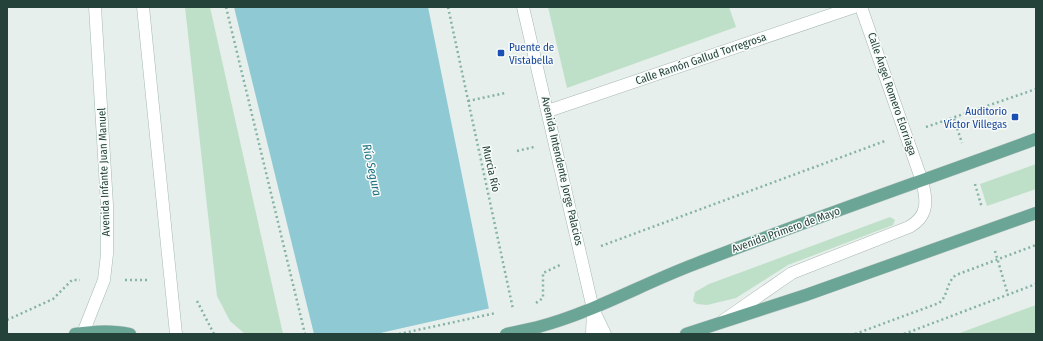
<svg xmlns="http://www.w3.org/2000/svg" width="1043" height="341" font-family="'Fira Sans Condensed',sans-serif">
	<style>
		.green { fill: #bfe0c8 }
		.water { fill: #8ec9d4 }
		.pier { fill: #e6efeb }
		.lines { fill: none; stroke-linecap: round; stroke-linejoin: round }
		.minor-casing { stroke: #a8b8b2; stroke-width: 13 }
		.secondary-casing { stroke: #a4bbb3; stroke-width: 13 }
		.primary-casing { stroke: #c2cac8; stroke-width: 13 }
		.path { stroke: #86b3a5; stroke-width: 2.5; stroke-dasharray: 2 3; stroke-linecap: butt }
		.minor { stroke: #fff; stroke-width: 12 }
		.secondary { stroke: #fff; stroke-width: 12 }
		.primary { stroke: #6aa596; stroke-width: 12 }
		.primary-bridge-casing { stroke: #c2cac8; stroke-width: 13; stroke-linecap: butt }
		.path-bridge { stroke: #86b3a5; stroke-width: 2.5; stroke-dasharray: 2 3; stroke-linecap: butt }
		.primary-bridge { stroke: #6aa596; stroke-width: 12 }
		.transit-dot { fill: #1a4fb4; stroke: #f7fbf9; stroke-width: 1.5 }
		.labels { text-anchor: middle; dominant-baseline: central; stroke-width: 3; stroke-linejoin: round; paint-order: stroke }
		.transit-label { font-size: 11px; fill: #164399; stroke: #f7fbf9; text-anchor: start }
		.street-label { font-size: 11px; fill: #24423a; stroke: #f7fbf9 }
		.water-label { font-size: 12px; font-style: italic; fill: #1c6f80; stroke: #f7fbf9 }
	</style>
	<rect width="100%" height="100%" fill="#e6efeb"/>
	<g class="green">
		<path d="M185 7H210L283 334H245L230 321 217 296Z"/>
		<path d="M548 7H729L736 27 567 88Z"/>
		<path d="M1036 164V189L987 206 980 184Z"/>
		<path d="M890 217 895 220 893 225 788 265 736 298 707 305 697 304 693 301 695 292 709 284Z"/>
		<path d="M1036 305V334H957Z"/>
	</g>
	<path class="water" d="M234 7H428L494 334H314Z"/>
	<path class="pier" d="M491 308 496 334H376Z"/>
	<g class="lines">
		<defs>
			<g id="minor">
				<path d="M548 111 854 7"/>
				<path d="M724 320 792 273 909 227C929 216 927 200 922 181L861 7"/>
				<path d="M592 334 593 309"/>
			</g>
			<g id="secondary">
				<path d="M143 7 176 334"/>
				<path d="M523 7 593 309 605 334"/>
				<path d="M83 333 104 280 107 254V205L95 7"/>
			</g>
			<g id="primary">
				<path d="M538 327C594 312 642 284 695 264 808 220 922 181 1036 139"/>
				<path d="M75 334C94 331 112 330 130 334"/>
				<path d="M686 334 806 295 1036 213"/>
			</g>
		</defs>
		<use href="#minor" class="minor-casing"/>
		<use href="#secondary" class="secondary-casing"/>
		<use href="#primary" class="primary-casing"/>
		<g class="path">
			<path d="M226 7 305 334"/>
			<path d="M448 7 513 309"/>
			<path d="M468 101 505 93"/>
			<path d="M954 119 962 143"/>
			<path d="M926 127 1036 89"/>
			<path d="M517 151 534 147"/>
			<path d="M975 184 982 208"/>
			<path d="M601 246 885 141"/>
			<path d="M995 251 1008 295"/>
			<path d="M125 280H148"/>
			<path d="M197 301 214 334"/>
			<path d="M536 303 543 298V273L560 265"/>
			<path d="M7 320 53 299 72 280H80"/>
			<path d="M855 334 939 303C948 297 946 282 956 275L1036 245"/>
			<path d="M904 334 1036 284"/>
		</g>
		<use href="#minor" class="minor"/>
		<use href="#secondary" class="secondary"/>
		<use href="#primary" class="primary"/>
		<defs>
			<path id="primary-bridge" d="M506 334 538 327"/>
		</defs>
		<use href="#primary-bridge" class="primary-bridge-casing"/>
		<path class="path-bridge" d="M399 334 496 313"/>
		<use href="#primary-bridge" class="primary-bridge"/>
	</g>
	<g class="transit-dot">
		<rect x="497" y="49" width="8" height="8" rx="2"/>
		<rect x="1011" y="113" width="8" height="8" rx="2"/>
	</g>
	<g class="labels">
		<g class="transit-label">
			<text x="509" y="47">Puente de<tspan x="509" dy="13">Vistabella</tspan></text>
			<text x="1007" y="111" text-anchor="end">Auditorio<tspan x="1007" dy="13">Víctor Villegas</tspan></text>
		</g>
		<g class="street-label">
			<text transform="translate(701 59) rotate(-19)">Calle Ramón Gallud Torregrosa</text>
			<text transform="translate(892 94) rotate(71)">Calle Ángel Romero Elorriaga</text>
			<text transform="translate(491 169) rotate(77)">Murcia Río</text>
			<text transform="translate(562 171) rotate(77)">Avenida Intendente Jorge Palacios</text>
			<text transform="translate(104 172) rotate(-92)">Avenida Infante Juan Manuel</text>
			<text transform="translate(786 230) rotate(-20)">Avenida Primero de Mayo</text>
		</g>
		<g class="water-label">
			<text transform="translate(372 170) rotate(78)">Río Segura</text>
		</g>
	</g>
	<rect width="1043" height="341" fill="none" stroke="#24423a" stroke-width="16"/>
</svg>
